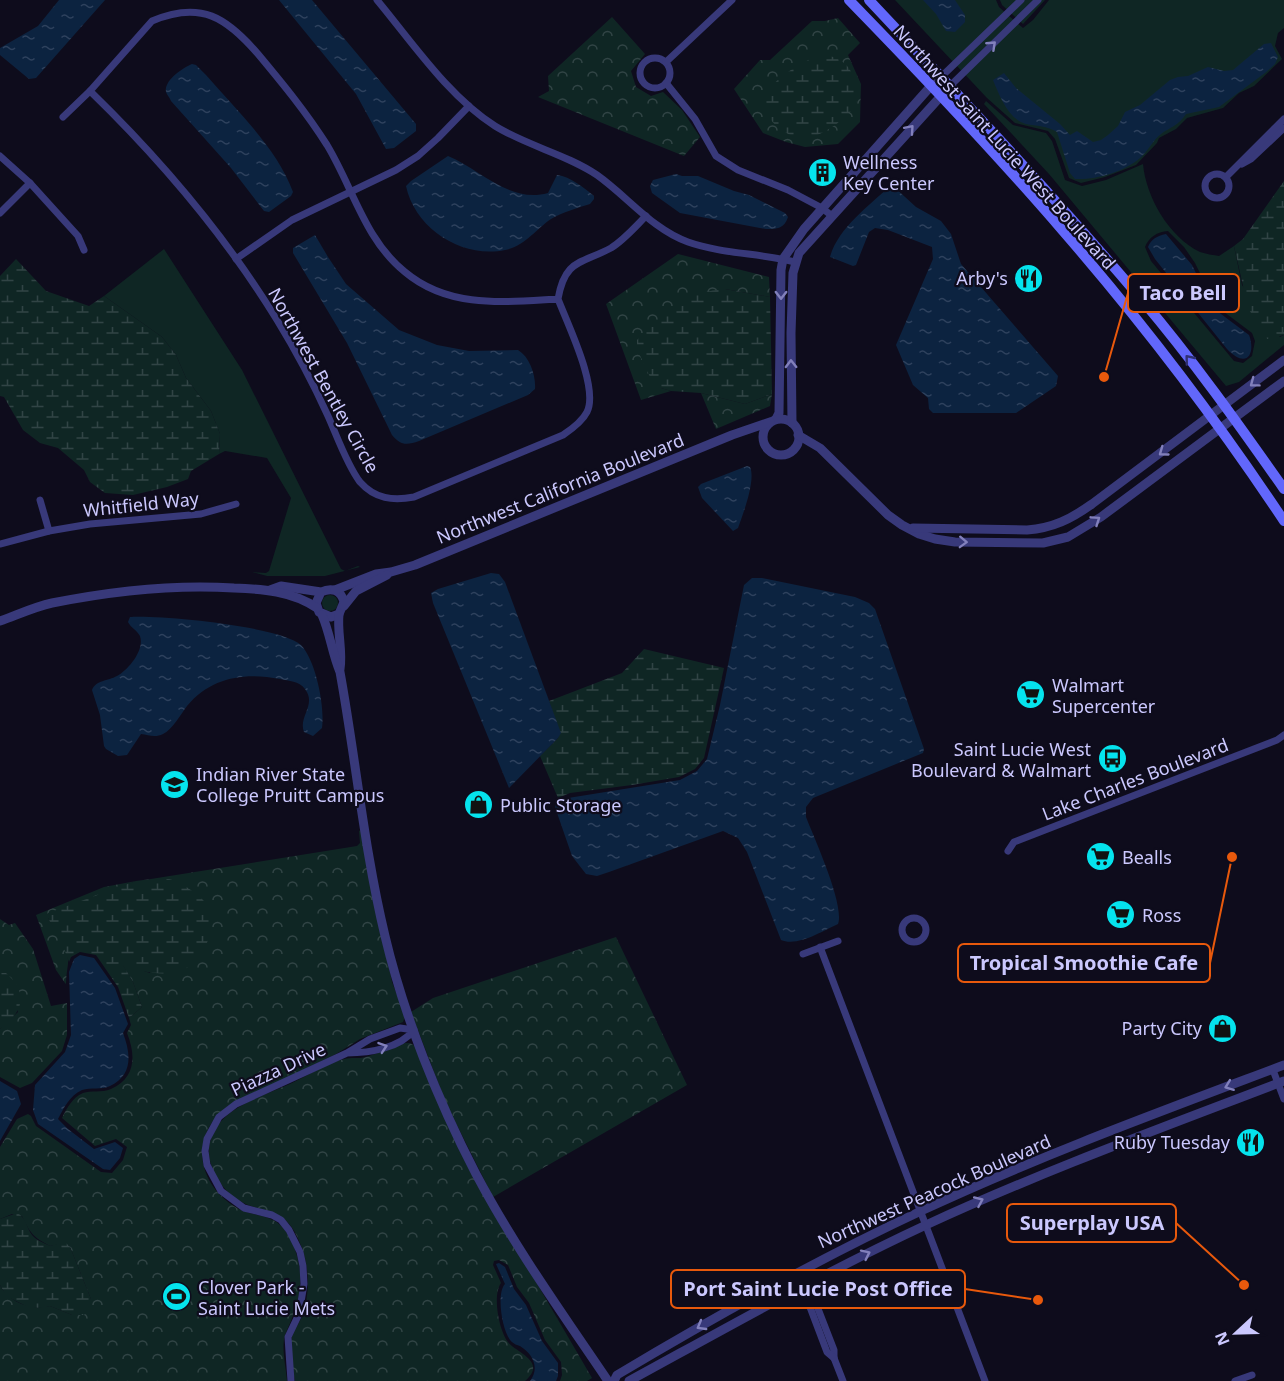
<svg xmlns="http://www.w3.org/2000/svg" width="1284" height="1381" font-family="'Noto Sans',sans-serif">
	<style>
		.green { fill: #0f2624; fill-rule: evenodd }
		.forest { fill: url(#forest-crowns) }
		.wetland { fill: url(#wetland-marsh) }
		.water { fill: url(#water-ripples) }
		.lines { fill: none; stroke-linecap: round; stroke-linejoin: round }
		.minor { stroke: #38397a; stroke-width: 7 }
		.tertiary { stroke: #38397a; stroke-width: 9 }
		.secondary { stroke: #6267fb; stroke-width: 10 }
		.oneway { stroke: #8280bc }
		.oneway2 { stroke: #303075 }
		.labels { text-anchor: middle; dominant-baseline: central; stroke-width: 4.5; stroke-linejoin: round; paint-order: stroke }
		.street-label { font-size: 18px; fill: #cbc8fe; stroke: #0e0c1c }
		.poi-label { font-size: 18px; fill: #cbc8fe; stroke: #0e0c1c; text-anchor: start }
		.leader { fill: none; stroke: #e8590c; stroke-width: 2 }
		.callout-dot { fill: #e8590c; stroke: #0e0c1c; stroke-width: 2 }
		.callout { fill: #0e0c1c; stroke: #e8590c; stroke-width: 2 }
		.callout-label { font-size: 20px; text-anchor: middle; font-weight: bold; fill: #cbc8fe }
	</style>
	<defs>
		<pattern id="forest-crowns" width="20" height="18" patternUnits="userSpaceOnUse" patternTransform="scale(1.5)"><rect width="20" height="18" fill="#0f2624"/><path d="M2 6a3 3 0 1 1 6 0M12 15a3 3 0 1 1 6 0" fill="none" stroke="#314445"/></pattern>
		<pattern id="wetland-marsh" width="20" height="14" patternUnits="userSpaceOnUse" patternTransform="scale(1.5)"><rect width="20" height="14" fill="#0f2624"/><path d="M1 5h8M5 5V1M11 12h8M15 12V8" fill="none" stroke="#314445"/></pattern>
		<pattern id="water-ripples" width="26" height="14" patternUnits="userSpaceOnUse" patternTransform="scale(1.5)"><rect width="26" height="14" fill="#0c2340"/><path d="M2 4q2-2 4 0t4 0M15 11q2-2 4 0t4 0" fill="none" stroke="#2e415d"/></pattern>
	</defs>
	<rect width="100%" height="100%" fill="#0e0c1c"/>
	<g class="green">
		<path d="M895 0H996L999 7 1023 28 1033 20 1049 0H1284V28L1278 33 1275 46 1282 59 1254 86 1239 93 1223 108 1187 118 1176 129 1159 138 1157 143 1136 165 1105 177 1081 183 1069 178 1055 139 1048 131 1015 123 987 98Z"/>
		<path d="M1000 0H1045L1023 24 1002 5Z"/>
		<path d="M986 101 1013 125 1046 133 1052 141 1065 180 1082 186 1106 180 1143 164C1146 197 1169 237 1200 252 1206 254 1213 255 1219 256L1234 246 1242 285 1280 337 1284 335V345L1239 382 1226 386 1049 174 984 104ZM1168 231 1184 247 1195 263 1216 306 1252 333 1255 341 1252 356 1243 363 1234 361 1151 261 1145 247C1149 237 1157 232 1168 231Z"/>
		<path d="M164 249 242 370 341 569 345 571 358 566 360 567 325 576H267L252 572 266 573 269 571 291 498 267 458 225 451 219 454 220 434 211 411 186 378 176 355 162 337 104 296Z"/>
		<circle cx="330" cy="603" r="8"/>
	</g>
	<g class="forest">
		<path d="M612 17 645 54 631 71 636 87 651 96 663 92 682 110 700 137 684 156 538 97 549 91 548 76Z"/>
		<path d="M838 18 860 43 848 55 861 84 860 122 838 144 805 147 786 142 763 133 734 89 760 60H770L812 21H825Z"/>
		<path d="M678 254 769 277 770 297 725 289 661 388 671 391 641 400 606 304Z"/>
		<path d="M701 393 745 404 772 394 770 406 716 429Z"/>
		<path d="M361 830 392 982 405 1016 403 1022 360 1039 336 1054 228 1106C189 1135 196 1184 237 1208 250 1216 268 1214 279 1224 289 1232 295 1247 298 1260 303 1280 299 1300 292 1318 290 1324 287 1329 285 1335 281 1348 286 1367 287 1381H0V1285C8 1302 32 1311 50 1306L72 1315 91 1299 70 1247 65 1243 50 1246C33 1237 30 1233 22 1216L12 1214 0 1219V1147L17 1119 28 1114 31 1116 36 1126 101 1172 112 1173 123 1160 127 1147 116 1139 95 1146 62 1118C67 1108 72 1098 83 1093 91 1090 102 1093 111 1089 136 1078 136 1055 127 1033L131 1025 129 1018 142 1007 133 982 122 964 150 973 172 880 151 879 357 846 360 843 359 831Z"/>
		<path d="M136 881 48 918C55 930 70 950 68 964 67 971 66 977 66 984L65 983 56 970 36 915 104 887Z"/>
		<path d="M0 919 9 925 15 923 33 949 51 1006 67 1003V1035L62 1051 32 1083 20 1088 0 1077V1029L18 1012 6 973H0Z"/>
		<path d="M616 937 687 1085 493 1197 446 1103 411 1012 433 998Z"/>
		<path d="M405 1043H410L415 1046 522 1258 592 1378 587 1381H560L562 1375 561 1362 545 1340 529 1303 517 1287 508 1265 499 1260 494 1261 493 1265 501 1283C492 1295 499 1331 508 1342 516 1353 548 1361 525 1381H295C293 1368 288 1349 292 1336 294 1330 298 1325 301 1319 310 1297 310 1270 302 1248 284 1197 259 1220 229 1193 219 1184 210 1168 209 1154 208 1111 259 1098 290 1084 307 1076 325 1064 344 1059 351 1057 359 1059 366 1057 379 1053 392 1048 405 1043Z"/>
	</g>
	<g class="wetland">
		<path d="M818 55C850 55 858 77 856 105 847 118 823 136 807 138 787 140 756 116 767 94 777 75 799 65 818 55Z"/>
		<path d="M1284 181V335L1267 339 1248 308 1234 246 1243 239Z"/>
		<path d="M16 259 46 291 89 306 104 296 162 337 176 355 186 378 211 411 220 434 219 454 191 471 188 479 167 487 133 495 105 493 90 482 84 470 58 448 40 443 23 430 4 397 0 396V276Z"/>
		<path d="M725 289 770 297 772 394 745 404 701 393 671 391 661 388 651 379 637 349V340C666 313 683 292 725 289Z"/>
		<path d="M644 649 724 668 704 758 695 769 679 777 632 785 570 793 558 798 540 756 558 738 560 733 549 701 622 673Z"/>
		<path d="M151 879C157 879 163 879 169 879 179 881 197 893 204 901 222 924 203 966 177 972 159 976 139 971 123 965L133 982 142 1007 129 1018 118 987 96 955 80 952 71 957 69 962 63 946 48 918V913L136 881Z"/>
		<path d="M0 973H6C29 993 23 1013 0 1029Z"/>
		<path d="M17 1213C26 1217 26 1227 32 1235 36 1240 44 1243 50 1246L65 1242 70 1247 91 1299 90 1308 84 1315H72L50 1306 43 1308 28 1307 6 1296 3 1290 0 1285V1219Z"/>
	</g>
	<g class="water">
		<path d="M59 0H105L36 78 29 79 0 55V48L38 26Z"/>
		<path d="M279 0H312L416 124V131L394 148 386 149 356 94Z"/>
		<path d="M923 0H955L965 15V22L955 32 946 31 936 14Z"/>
		<path d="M1271 43 1278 57 1275 64 1265 73 1219 107 1186 114C1178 126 1172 126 1161 134 1153 140 1148 151 1140 158 1124 172 1096 180 1075 179L1070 173 1057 132C1047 126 1037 126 1026 124 1009 120 999 95 993 80L1004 73 1016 88 1060 124 1070 135 1077 131 1093 142 1101 140 1108 135 1118 126 1125 112 1140 105 1170 80 1178 77 1188 76 1208 67 1224 71 1233 70 1264 44Z"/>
		<path d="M192 64 196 65 206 75C237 111 277 148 293 192L291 196 269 212 264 211 231 168 171 101C170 98 167 95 166 92 164 80 183 68 192 64Z"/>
		<path d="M448 156C480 169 510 204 548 193L557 175C571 177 583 187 594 196V199L590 204C577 208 563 212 551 219 536 229 525 246 505 250 463 259 415 229 406 186L411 181Z"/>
		<path d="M676 174 682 176H698L734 191 749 195 785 213 788 217C784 229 777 229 766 229L680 213 652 193 650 186 653 180Z"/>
		<path d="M890 186H893L916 207 941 221 951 234 961 264 1058 376 1056 386 1016 413H933L929 409 928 398 913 385 896 345 933 259 932 247 888 230 875 228 869 232 856 265 853 266 830 257C838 228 869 206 890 186Z"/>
		<path d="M1166 234 1192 265 1213 308 1249 335C1256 353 1247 370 1227 349L1155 259 1148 247C1151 239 1157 236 1166 234Z"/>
		<path d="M315 235 328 257 346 284 399 330 437 345 469 351 518 350C530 357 536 376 535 389L528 395 419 441C407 445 401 446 392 435L347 343 293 253V248Z"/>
		<path d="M747 466 750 467C756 480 743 514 738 528L733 531 702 498 698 487 701 484Z"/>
		<path d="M491 573 499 574 505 582 561 733 558 738 509 788 433 603 431 593 438 589Z"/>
		<path d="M752 578H762L855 597 869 603 875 609 924 749 923 753 813 798 806 807V817C814 838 845 905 838 924 822 931 798 947 781 940L747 852 738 838 723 831 609 872 597 876 586 874 572 856 555 807 557 802 562 799 680 780 697 771 707 759 720 705 744 585Z"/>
		<path d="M130 617C159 615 280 626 301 645 316 661 325 707 322 728L313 736 304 732C298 717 317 705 305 689 299 681 289 681 280 679 245 672 211 677 187 706 181 714 172 730 163 734 155 738 149 735 141 734L127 755 118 756 106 749 104 746 100 715 92 690C96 680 108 681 117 676 128 670 145 650 140 636 137 630 131 628 128 622Z"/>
		<path d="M80 955 94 958 115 988 128 1024 123 1033C131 1054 133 1075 110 1086 102 1090 90 1087 82 1090 69 1096 64 1108 58 1119L68 1129 94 1149 115 1142 123 1148 120 1158 110 1170 103 1169 38 1124 33 1110 35 1085 65 1052 71 1035 69 972 74 959Z"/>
		<path d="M0 1081 17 1091 21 1104 0 1141Z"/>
		<path d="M499 1263 505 1267 514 1289 526 1305 542 1341 558 1363V1376L556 1381H530C540 1368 533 1354 520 1346 517 1345 514 1344 512 1342 502 1333 496 1293 505 1284L496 1264Z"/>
	</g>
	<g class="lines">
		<g class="minor">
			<path d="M377 0C412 42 448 96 495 126 527 146 566 154 597 175 628 197 652 229 688 242 722 254 760 253 795 262"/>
			<circle cx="655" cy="73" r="15"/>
			<path d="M666 62 732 0"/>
			<path d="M941 77 1021 0"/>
			<path d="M666 83 695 119 716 156 738 170 788 190 822 208 832 216"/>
			<path d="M950 86 1038 0"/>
			<path d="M63 117 90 91"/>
			<path d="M0 156 30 183 78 236 84 250"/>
			<path d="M1242 164 1251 159 1284 128"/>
			<circle cx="1217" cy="186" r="12"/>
			<path d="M1226 177 1284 119"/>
			<path d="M0 213 30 183"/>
			<path d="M236 259 292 220 396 170 418 156 438 138 469 106"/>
			<path d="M558 299C505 302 449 309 405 272 365 240 353 188 327 145 306 112 283 84 258 54 227 18 201 0 152 21L90 91C161 160 225 235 277 320 296 351 313 383 328 416 337 436 347 465 360 482 375 499 393 501 414 497L563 435C572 429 582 422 587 412 599 388 568 325 558 299 565 259 581 264 611 248 624 240 635 227 646 216"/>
			<path d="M40 500 49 531"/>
			<path d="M0 544 49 531 90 524 201 514 236 504"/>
			<path d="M1008 851 1014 842 1277 740 1284 735"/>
			<circle cx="914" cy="930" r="12"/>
			<path d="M820 947 985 1381"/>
			<path d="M803 954 838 941"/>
			<path d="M1273 1070 1284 1099"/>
			<path d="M808 1283 834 1350V1358L843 1381"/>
			<path d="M802 1286 827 1352 834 1358"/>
			<path d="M291 1381 288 1337 299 1314 304 1284 303 1266 300 1252 289 1230 281 1220 272 1215 244 1208 221 1191 207 1165 205 1151 207 1139 219 1117 236 1104 347 1053 370 1039 400 1028 414 1030C400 1048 370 1053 347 1053"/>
			<path d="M1235 1381 1252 1375"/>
		</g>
		<g class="tertiary">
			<path d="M776 419 779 413 781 270 783 259 804 229 930 87 941 77"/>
			<circle cx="781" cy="437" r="18"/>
			<path d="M792 423 791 333 793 273 799 253 950 86"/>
			<path d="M798 435 820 448 888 515 902 525 919 534 935 539 955 542 1043 543 1068 537 1101 517 1284 381"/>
			<path d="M913 528 1027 530C1053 528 1071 519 1092 504L1284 360"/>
			<path d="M270 590 281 586 321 592C332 587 341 590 344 602L339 614 331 617 319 612 316 603 321 592"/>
			<path d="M335 590 376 574 391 572 415 565 732 435 770 422"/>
			<path d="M344 606 356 591 387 575"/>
			<path d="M339 614C337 633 343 651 340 669"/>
			<path d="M322 615C330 633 332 653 340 672 356 760 364 849 385 936 404 1016 438 1101 476 1174 514 1246 562 1313 608 1381"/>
			<path d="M0 621C17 615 34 607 52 603 112 591 172 584 234 588 262 589 292 591 317 608"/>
			<path d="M614 1381 617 1375C716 1316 816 1260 921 1211 1039 1156 1162 1111 1284 1065"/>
			<path d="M629 1381C728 1327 825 1272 926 1225 1043 1171 1164 1127 1284 1081"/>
		</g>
		<g class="secondary">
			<path d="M849 0C922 75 995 152 1063 231 1142 322 1217 420 1284 521"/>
			<path d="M869 0C962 99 1055 197 1142 300 1193 360 1239 425 1284 489"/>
		</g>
	</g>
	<defs><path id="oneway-chevron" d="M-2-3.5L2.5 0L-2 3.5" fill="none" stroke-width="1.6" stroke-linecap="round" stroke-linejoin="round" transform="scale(1.5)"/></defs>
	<g class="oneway">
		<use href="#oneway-chevron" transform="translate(992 45) rotate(-43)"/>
		<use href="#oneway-chevron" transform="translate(910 129) rotate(-49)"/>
		<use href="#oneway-chevron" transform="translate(781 295) rotate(90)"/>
		<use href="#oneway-chevron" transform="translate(791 364) rotate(-91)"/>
		<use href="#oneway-chevron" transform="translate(1254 383) rotate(143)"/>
		<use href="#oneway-chevron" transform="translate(1163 452) rotate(144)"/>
		<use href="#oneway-chevron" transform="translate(1096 520) rotate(-34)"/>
		<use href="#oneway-chevron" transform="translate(963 542) rotate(2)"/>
		<use href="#oneway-chevron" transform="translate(383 1047) rotate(-19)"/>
		<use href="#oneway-chevron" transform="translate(1229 1086) rotate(159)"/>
		<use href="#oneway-chevron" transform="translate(979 1201) rotate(-24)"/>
		<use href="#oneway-chevron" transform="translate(866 1254) rotate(-26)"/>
		<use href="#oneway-chevron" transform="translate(701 1326) rotate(150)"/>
	</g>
	<use class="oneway2" href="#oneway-chevron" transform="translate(1189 359) rotate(-129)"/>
	<defs>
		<symbol id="building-disc" viewBox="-11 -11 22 22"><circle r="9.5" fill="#05e3ed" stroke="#0e0c1c"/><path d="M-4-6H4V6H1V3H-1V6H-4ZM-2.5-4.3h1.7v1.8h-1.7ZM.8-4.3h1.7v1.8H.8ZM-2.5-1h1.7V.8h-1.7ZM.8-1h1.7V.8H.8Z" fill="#111"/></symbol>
		<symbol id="restaurant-disc" viewBox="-11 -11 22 22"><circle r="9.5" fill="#05e3ed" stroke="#0e0c1c"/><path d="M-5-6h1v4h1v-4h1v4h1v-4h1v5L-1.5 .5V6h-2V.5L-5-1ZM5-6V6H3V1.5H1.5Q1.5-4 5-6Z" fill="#111"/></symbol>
		<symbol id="supermarket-disc" viewBox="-11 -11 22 22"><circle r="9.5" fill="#05e3ed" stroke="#0e0c1c"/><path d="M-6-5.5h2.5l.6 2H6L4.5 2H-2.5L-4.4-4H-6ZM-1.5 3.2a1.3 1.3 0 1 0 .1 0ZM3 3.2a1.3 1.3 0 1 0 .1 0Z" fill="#111"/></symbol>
		<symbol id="bus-disc" viewBox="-11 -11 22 22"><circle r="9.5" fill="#05e3ed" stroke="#0e0c1c"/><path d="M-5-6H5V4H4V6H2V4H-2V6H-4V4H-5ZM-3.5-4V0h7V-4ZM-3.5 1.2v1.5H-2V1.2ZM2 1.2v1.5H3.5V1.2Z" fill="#111"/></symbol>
		<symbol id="university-disc" viewBox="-11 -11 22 22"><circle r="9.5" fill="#05e3ed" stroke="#0e0c1c"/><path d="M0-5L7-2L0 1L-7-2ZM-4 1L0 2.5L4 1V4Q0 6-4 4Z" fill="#111"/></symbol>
		<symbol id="shop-disc" viewBox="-11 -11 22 22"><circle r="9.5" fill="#05e3ed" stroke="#0e0c1c"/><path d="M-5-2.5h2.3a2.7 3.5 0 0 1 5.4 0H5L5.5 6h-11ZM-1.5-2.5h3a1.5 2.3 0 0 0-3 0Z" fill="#111"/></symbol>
		<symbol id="stadium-disc" viewBox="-11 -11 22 22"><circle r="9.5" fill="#05e3ed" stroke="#0e0c1c"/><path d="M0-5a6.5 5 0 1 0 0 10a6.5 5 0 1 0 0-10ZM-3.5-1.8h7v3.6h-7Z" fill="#111"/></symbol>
	</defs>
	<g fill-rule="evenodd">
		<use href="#building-disc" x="806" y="156" width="33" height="33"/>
		<use href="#restaurant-disc" x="1012" y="262" width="33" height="33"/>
		<use href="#supermarket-disc" x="1014" y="678" width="33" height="33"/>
		<use href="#bus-disc" x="1096" y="742" width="33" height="33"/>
		<use href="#university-disc" x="158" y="768" width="33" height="33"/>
		<use href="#shop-disc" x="462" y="788" width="33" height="33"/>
		<use href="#supermarket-disc" x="1084" y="840" width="33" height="33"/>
		<use href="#supermarket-disc" x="1104" y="898" width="33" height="33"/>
		<use href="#shop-disc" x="1206" y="1012" width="33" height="33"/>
		<use href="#restaurant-disc" x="1234" y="1126" width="33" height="33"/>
		<use href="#stadium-disc" x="160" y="1280" width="33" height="33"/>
	</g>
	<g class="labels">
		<g class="street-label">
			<text transform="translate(1005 147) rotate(48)">Northwest Saint Lucie West Boulevard</text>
			<text transform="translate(324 380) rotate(61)">Northwest Bentley Circle</text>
			<text transform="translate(560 488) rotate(-22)">Northwest California Boulevard</text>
			<text transform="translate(141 504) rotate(-6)">Whitfield Way</text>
			<text transform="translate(1135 779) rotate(-21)">Lake Charles Boulevard</text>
			<text transform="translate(278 1069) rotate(-25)">Piazza Drive</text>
			<text transform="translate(934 1191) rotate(-24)">Northwest Peacock Boulevard</text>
		</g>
		<g class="poi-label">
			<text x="843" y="162">Wellness<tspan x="843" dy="21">Key Center</tspan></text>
			<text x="1008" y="278" text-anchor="end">Arby's</text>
			<text x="1052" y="685">Walmart<tspan x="1052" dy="21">Supercenter</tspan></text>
			<text x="1091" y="749" text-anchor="end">Saint Lucie West<tspan x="1091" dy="21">Boulevard &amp; Walmart</tspan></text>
			<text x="196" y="774">Indian River State<tspan x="196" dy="21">College Pruitt Campus</tspan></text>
			<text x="500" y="805">Public Storage</text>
			<text x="1122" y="857">Bealls</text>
			<text x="1142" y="915">Ross</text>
			<text x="1202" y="1028" text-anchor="end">Party City</text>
			<text x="1230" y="1142" text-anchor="end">Ruby Tuesday</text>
			<text x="198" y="1287">Clover Park -<tspan x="198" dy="21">Saint Lucie Mets</tspan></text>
		</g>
	</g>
	<path class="leader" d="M1104 377L1128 293M1232 857L1210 963M1244 1285L1176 1223M1038 1300L965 1289"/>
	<g class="callout-dot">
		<circle cx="1104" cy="377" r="6"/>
		<circle cx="1232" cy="857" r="6"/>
		<circle cx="1244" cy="1285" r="6"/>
		<circle cx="1038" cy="1300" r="6"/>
	</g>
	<g class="callout">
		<rect x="1128" y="274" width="111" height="38" rx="6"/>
		<rect x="958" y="944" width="252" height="38" rx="6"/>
		<rect x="1007" y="1204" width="169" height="38" rx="6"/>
		<rect x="671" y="1270" width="294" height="38" rx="6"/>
	</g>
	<g class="callout-label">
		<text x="1183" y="300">Taco Bell</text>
		<text x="1084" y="970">Tropical Smoothie Cafe</text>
		<text x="1092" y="1230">Superplay USA</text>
		<text x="818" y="1296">Port Saint Lucie Post Office</text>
	</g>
	<g transform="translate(1236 1333) rotate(248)" stroke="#0e0c1c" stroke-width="4.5" paint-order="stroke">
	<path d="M0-4.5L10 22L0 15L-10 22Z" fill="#cbc8fe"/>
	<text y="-9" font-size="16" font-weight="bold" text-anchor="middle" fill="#cbc8fe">N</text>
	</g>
</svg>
